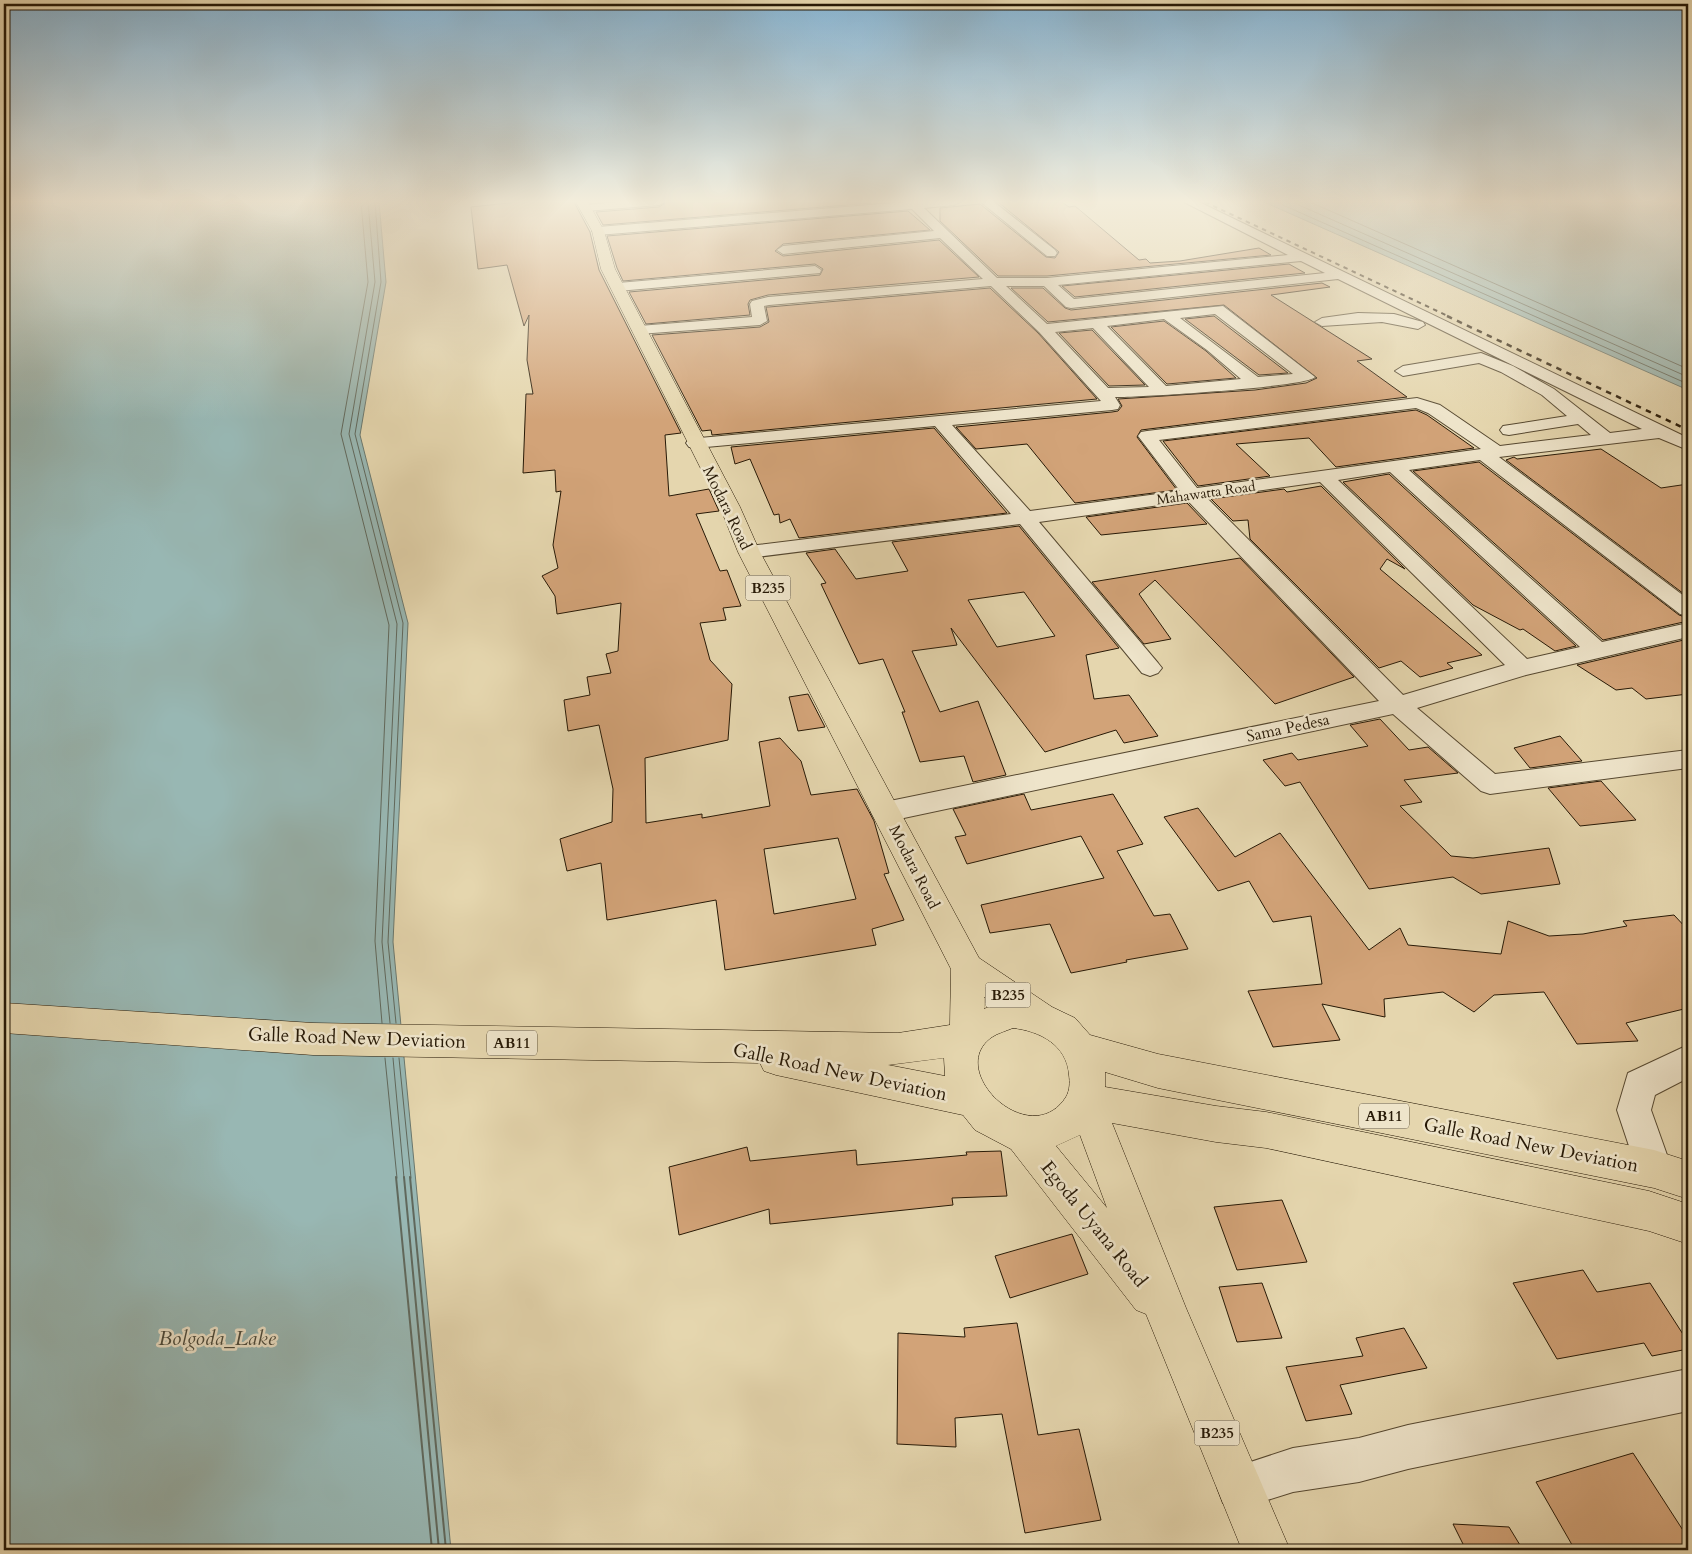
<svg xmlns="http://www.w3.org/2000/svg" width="1692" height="1554" font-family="Cardo,serif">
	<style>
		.water { fill: #98b7b3; stroke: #6b786e }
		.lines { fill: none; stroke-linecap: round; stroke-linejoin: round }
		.shore-far1 { stroke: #60685c; stroke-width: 1 }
		.shore { stroke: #60685c; stroke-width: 2 }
		.building { fill: #d2a378; stroke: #271906; fill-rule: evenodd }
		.street-casing { stroke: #564830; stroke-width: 2 }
		.primary-casing { stroke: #271906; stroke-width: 1 }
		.street { fill: #eee4ca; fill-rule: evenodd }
		.primary { fill: #e5d6ae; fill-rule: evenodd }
		.rail-far1 { stroke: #271906; stroke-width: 2; stroke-dasharray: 4.5 4.5; stroke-linecap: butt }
		.rail { stroke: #271906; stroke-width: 2.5; stroke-dasharray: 5.5 5.5; stroke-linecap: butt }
		.labels { text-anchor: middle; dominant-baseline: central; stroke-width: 5; stroke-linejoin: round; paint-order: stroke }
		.far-street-label { font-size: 14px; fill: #271906; stroke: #eee4ca }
		.shield { fill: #eee4ca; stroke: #635641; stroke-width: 1 }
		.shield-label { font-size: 15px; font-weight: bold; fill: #271906 }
		.street-label { font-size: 16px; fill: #271906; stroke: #eee4ca }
		.near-street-label { font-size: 19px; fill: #271906; stroke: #eee4ca }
		.near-water-label { font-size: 21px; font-style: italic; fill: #49483a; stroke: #eee4ca }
	</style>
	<rect width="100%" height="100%" fill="#e5d6ae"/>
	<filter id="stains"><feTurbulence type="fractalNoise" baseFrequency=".004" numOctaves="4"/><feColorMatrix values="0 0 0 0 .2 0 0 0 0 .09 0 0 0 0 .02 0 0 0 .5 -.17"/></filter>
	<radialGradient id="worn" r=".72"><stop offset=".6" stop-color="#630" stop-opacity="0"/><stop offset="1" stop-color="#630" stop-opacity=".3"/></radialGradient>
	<g class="water">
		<path d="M15 202H379L386 282 360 435 408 623 393 942 451 1550H4V215Z"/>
		<path d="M1264 202H1688V390Z"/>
	</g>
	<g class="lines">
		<g class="shore-far1">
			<path d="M361 202 368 282 341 434 389 625 375 941 382 1023"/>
			<path d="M368 202 375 282 349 434 397 624 382 942 390 1023"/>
			<path d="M375 202 381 282 355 434 403 623 388 942 396 1023"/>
			<path d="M1276 202 1688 384"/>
			<path d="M1292 202 1688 377"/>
			<path d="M1310 202 1688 369"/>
			<path d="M385 1058 397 1178"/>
			<path d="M393 1058 404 1178"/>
			<path d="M399 1058 411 1178"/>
		</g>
		<g class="shore">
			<path d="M396 1177 432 1550"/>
			<path d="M404 1177 439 1550"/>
			<path d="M410 1177 446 1550"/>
		</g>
	</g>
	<g class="building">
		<path d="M518 202H574L590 232 599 270 681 433 665 435 669 496 709 489 719 511 696 514 720 571 727 570 741 606 723 608 726 620 700 623 710 660 732 684 728 740 645 758 646 823 702 814V818L770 806 759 742 780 738 801 761 811 795 857 789 874 821 889 873 884 874 904 920 872 929 876 945 725 970 716 900 607 920 601 863 567 871 560 839 612 822 613 789 599 725 568 731 564 700 590 695 587 677 611 673 606 654 618 651 621 603 557 614 555 596 542 576 558 568 553 545 561 491 556 492 555 470 523 473 526 394H533L527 360 529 315 524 326 507 265 478 269 471 207ZM838 838 856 899 774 914 764 849Z"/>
		<path d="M667 202H871L872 203 603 225 596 212 659 207Z"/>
		<path d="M998 202H1062L1069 207 1075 206 1139 260 1146 259 1150 263 1180 261 1259 248 1271 255 1047 276H998L940 221V208L980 204 1046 257 1055 258 1059 252Z"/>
		<path d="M908 211 930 230 783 244 775 251 783 256 939 240 979 277 768 295 750 300 748 304 750 315 646 324 629 292 820 275 823 269 815 264 623 281 617 268 607 236Z"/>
		<path d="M1289 264 1305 273 1075 297 1062 286Z"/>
		<path d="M1322 283 1330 287 1271 295 1372 359 1357 361 1407 397 1141 430 1137 437 1177 490 1075 503 1027 444 976 449 956 427 1112 412 1118 411 1122 406 1118 399 1255 390 1306 383 1317 378 1224 305 1048 322 1011 288H1043L1065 308 1071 310Z"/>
		<path d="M990 288 1038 333 1097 399 712 435 711 430 702 431 652 335 760 327 769 322 766 307H769Z"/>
		<path d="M1214 316 1288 373 1259 375 1185 319Z"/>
		<path d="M1164 321 1206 351 1236 378 1167 384 1111 327Z"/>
		<path d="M1092 330 1145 385 1109 386 1059 333Z"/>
		<path d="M1416 410 1427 415 1474 448 1336 467 1309 438 1236 444 1270 476 1198 486 1163 441Z"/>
		<path d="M934 428 1007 513 799 538 790 519 780 523 779 514 774 515 750 459 735 464 731 447Z"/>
		<path d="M1601 449 1661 488 1688 484V597L1506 460 1514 457 1517 459Z"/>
		<path d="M1479 462 1679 615 1688 618V621L1603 640 1413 471Z"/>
		<path d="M1389 474 1576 646 1555 651 1523 629 1520 630 1473 605 1343 482Z"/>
		<path d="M1321 486 1405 569 1387 559 1380 569 1482 655 1447 663 1453 668 1420 677 1401 661 1379 668 1250 539 1248 520 1233 521 1211 499 1284 489 1287 492Z"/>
		<path d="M1187 503 1207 524 1101 535 1086 517Z"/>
		<path d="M1019 526 1119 648 1086 655 1094 699 1129 695 1158 736 1124 743 1116 730 1045 752 951 628 957 645 912 651 940 712 978 701 1006 775 973 782 964 756 920 762 902 712H905L883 659 859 664 821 584 826 583 806 553 835 549 856 579 908 571 892 542ZM1024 592 1055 636 997 647 968 600Z"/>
		<path d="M1240 558 1354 677 1275 704 1155 580 1139 594 1171 639 1144 644 1092 582Z"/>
		<path d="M1688 639V694L1646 699 1632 688 1616 690 1577 665Z"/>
		<path d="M808 694 825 727 798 731 789 697Z"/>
		<path d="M1380 719 1409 750 1428 747 1458 773 1404 780 1422 802 1400 806 1451 856 1473 858 1549 848 1560 884 1481 894 1453 877 1369 889 1300 782 1285 786 1263 760 1292 753 1298 760 1368 746 1350 725Z"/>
		<path d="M1560 736 1582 761 1530 768 1514 748Z"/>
		<path d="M1601 781 1636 820 1580 826 1548 788Z"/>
		<path d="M1024 794 1031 810 1113 794 1143 844 1117 851 1154 916 1170 914 1188 949 1126 960 1127 962 1071 973 1050 924 990 933 981 905 1104 878 1081 836 967 864 955 837 966 835 953 809Z"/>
		<path d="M1198 808 1235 857 1280 833 1369 950 1400 928 1408 945 1501 954 1508 921 1549 936 1583 934 1627 926 1623 921 1674 915 1688 930V1008L1626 1023 1638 1041 1577 1044 1544 992 1494 995 1474 1012 1443 992 1384 999 1385 1017 1322 1004 1340 1040 1273 1047 1248 991 1322 984 1311 916 1273 922 1249 881 1218 891 1164 817Z"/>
		<path d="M747 1147 750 1161 856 1150 857 1165 967 1155 966 1152 1001 1151 1007 1196 952 1198 953 1205 770 1224 769 1209 679 1235 669 1167Z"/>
		<path d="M1282 1200 1307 1262 1237 1270 1214 1207Z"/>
		<path d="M1072 1234 1088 1274 1010 1298 995 1256Z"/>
		<path d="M1583 1270 1597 1292 1650 1283 1688 1342V1349L1652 1356 1644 1343 1557 1359 1513 1283Z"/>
		<path d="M1262 1283 1282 1338 1237 1342 1219 1287Z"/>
		<path d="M1017 1323 1038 1435 1079 1429 1101 1520 1025 1533 1002 1414 955 1418 956 1447 897 1444 898 1333 965 1337 964 1328Z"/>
		<path d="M1404 1328 1427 1368 1340 1385 1352 1414 1306 1421 1286 1367 1363 1356 1356 1338Z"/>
		<path d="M1633 1453 1688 1538V1550H1575L1536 1482Z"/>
		<path d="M1453 1524 1509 1527 1523 1550H1466Z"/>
	</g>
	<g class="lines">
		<defs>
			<g id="street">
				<path d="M617 202H665L659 205 586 211 580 208 586 205Z"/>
				<path d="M906 202H960L954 205 924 208 997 278H1047L1288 255 1184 202H1199L1688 438V450L1659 438 1499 457 1688 599V616L1680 614 1480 460 1409 470 1602 642 1688 623V637L1526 675 1417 708 1495 774 1688 750V768L1490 794 1481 791 1393 714 885 822 875 819 871 812 875 805 885 802 1379 701 1188 501 1039 522 1158 663 1162 668 1158 673 1150 676 1142 673 1020 524 749 558 742 556 739 552 742 548 749 546 1011 514 935 426 695 448 689 447 686 443 689 439 1101 401 1039 332 991 286 769 305 764 306 767 321 760 325 639 334 632 330 639 326 752 317 750 304 752 301 768 297 983 279 940 238 783 254 777 250 783 246 934 231 912 209 598 235 592 231 598 227ZM1301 261 1325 273 1074 299 1058 285ZM1338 279 1642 429 1610 433 1554 389 1513 366 1486 355 1481 353 1403 366 1395 371 1403 376 1479 363 1501 372 1542 395 1567 416 1503 426 1500 430 1503 434 1509 435 1578 424 1591 435 1500 446 1440 405 1417 398 1147 431 1141 432 1138 436 1180 491 1030 511 952 425 1112 410 1118 409 1120 405 1115 397C1139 397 1308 387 1315 377L1223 306 1047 324 1006 286H1044L1066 307 1071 308ZM1215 314 1293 374 1258 377 1180 318ZM1164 319 1207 350 1241 379 1166 386 1107 326ZM1093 328 1149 387 1108 388 1055 332ZM1416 408 1428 413 1481 449 1197 488 1159 440ZM1390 472 1580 647 1527 659 1338 480ZM1320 482 1505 665 1403 695 1207 498Z"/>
				<path d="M981 202H994L1055 250 1057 253 1055 256H1047Z"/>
				<path d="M815 266 821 270 820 273 618 291 611 287 618 283Z"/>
				<path d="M1358 313 1394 314 1423 322 1425 325 1418 329 1382 322 1322 326 1315 322 1322 318Z"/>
				<path d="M1688 1045V1078L1655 1095 1651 1110 1672 1169 1667 1182 1654 1187 1641 1182 1617 1110 1628 1073Z"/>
				<path d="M1688 1369V1411L1408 1469 1359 1482 1293 1492 1239 1509 1223 1503 1217 1487 1223 1471 1293 1448 1359 1438 1408 1425Z"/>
			</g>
			<path id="primary" d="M576 202H588L604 231 615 269 740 507 760 552 979 958 1052 1007 1075 1018 1090 1035 1158 1054 1654 1150 1688 1161V1199L1654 1188 1158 1088 1105 1072V1087L1216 1106 1266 1112 1649 1191 1688 1204V1244L1649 1231 1266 1148 1216 1142 1112 1123 1186 1308 1290 1550H1242L1146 1314 1136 1310 1011 1149 975 1130 963 1115 776 1075 764 1071 760 1063 313 1055 4 1033V1003L313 1023 898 1033 950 1025 951 969 738 552 720 507 601 269 592 231ZM984 997 995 1004 984 1009ZM1013 1028C1040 1031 1067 1045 1069 1075 1070 1082 1070 1090 1066 1097 1030 1153 944 1070 992 1037 998 1033 1006 1031 1013 1028ZM944 1058 945 1076 888 1065ZM1080 1135 1107 1208 1056 1146Z"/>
		</defs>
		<use href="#street" class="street-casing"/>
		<use href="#primary" class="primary-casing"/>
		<use href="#street" class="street"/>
		<use href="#primary" class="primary"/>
		<path class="rail-far1" d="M1205 202 1450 317"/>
		<path class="rail" d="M1447 316 1688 430"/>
	</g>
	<linearGradient id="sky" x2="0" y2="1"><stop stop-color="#88b5d3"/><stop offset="0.48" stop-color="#f3eddb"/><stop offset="1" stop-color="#f3eddb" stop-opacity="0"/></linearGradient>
	<rect width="1692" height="420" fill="url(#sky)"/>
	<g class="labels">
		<g class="far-street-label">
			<text transform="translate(1206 493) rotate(-8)">Mahawatta Road</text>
		</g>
		<g class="shield">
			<rect x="745.5" y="575.5" width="45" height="25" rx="4"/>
			<rect x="985.5" y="982.5" width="45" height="25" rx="4"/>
			<rect x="487" y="1030.5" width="50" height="25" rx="4"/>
			<rect x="1359" y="1103.5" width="50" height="25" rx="4"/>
			<rect x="1194.5" y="1420.5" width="45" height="25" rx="4"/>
		</g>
		<g class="shield-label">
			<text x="768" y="588">B235</text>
			<text x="1008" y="995">B235</text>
			<text x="512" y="1043">AB11</text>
			<text x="1384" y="1116">AB11</text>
			<text x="1217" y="1433">B235</text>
		</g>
		<g class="street-label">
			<text transform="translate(727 508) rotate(64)">Modara Road</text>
			<text transform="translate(1288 728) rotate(-12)">Sama Pedesa</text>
			<text transform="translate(914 867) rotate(63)">Modara Road</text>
		</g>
		<g class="near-street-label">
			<text transform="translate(357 1038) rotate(2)">Galle Road New Deviation</text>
			<text transform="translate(840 1072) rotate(12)">Galle Road New Deviation</text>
			<text transform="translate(1531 1145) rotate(11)">Galle Road New Deviation</text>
			<text transform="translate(1094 1224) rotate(51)">Egoda Uyana Road</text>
		</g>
		<g class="near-water-label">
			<text x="217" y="1338">Bolgoda_Lake</text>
		</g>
	</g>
	<rect width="1692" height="1554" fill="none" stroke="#e5d6ae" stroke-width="20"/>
	<rect x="5" y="5" width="1682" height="1544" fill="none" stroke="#271906" stroke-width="2.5"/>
	<rect x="10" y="10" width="1672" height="1534" fill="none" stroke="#271906"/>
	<rect width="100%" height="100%" filter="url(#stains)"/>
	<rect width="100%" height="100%" fill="url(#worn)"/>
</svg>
